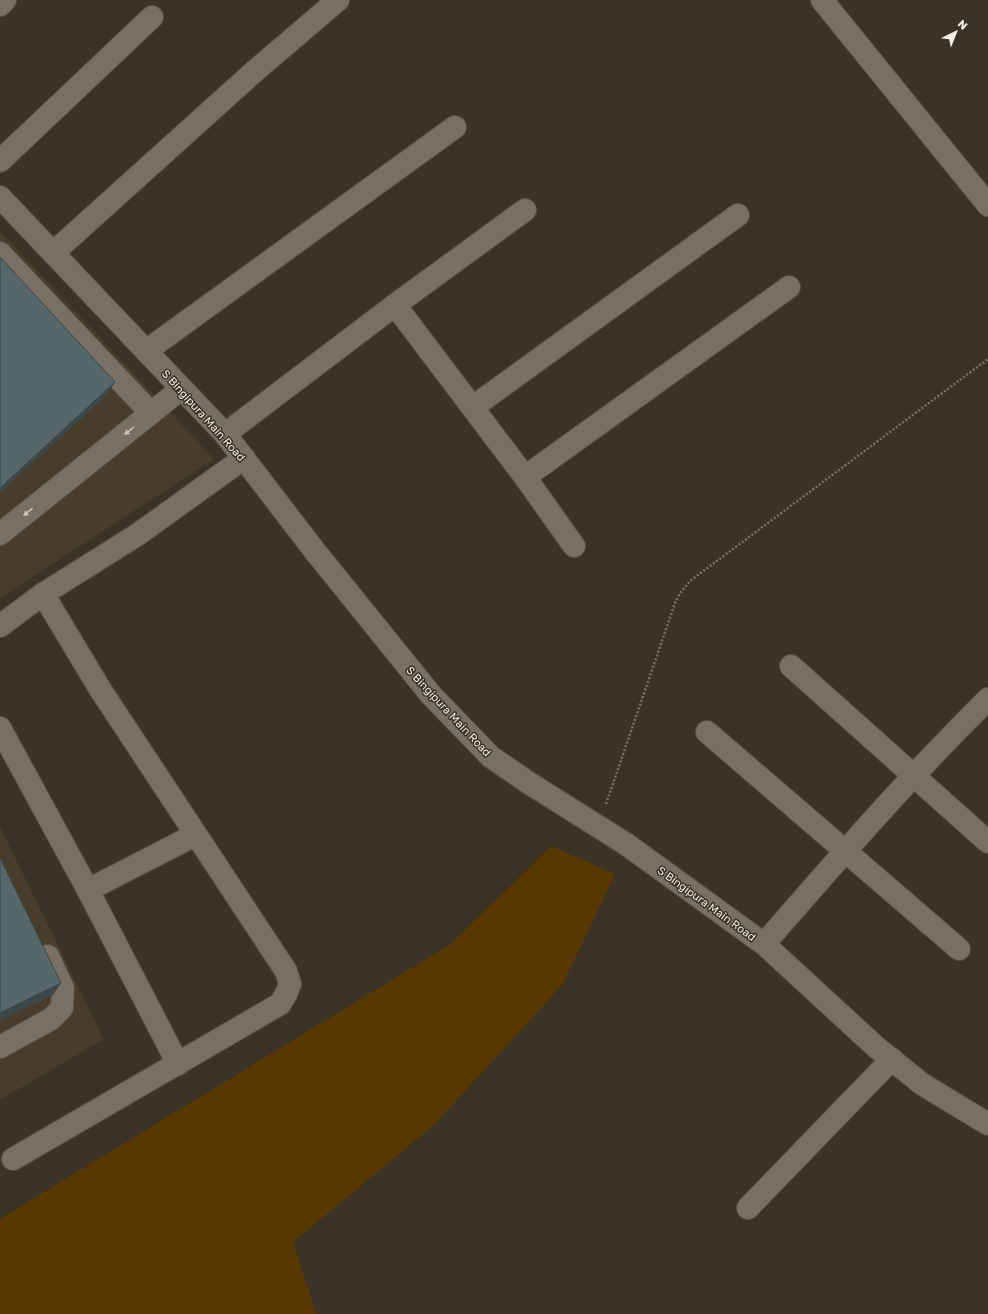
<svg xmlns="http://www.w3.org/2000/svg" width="988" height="1314" font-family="'Golos Text',sans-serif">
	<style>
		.built { fill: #483c2b }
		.green { fill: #593800 }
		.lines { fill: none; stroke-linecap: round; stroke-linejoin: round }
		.minor-casing { stroke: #595148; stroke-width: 24 }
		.path { stroke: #797167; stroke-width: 2.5; stroke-dasharray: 2 2; stroke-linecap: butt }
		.minor { stroke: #796f63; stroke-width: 22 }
		.shaded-wall { fill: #3c484a }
		.building { fill: #556769; stroke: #3c484a }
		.oneway { fill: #c9c2b9 }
		.labels { text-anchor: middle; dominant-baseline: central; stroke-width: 3; stroke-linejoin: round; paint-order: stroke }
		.street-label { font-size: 11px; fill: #f4eee7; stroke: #3c3327 }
	</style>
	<rect width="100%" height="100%" fill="#3c3327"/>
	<g class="built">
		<path d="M0 231 214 459 0 598Z"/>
		<path d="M0 827 104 1039 0 1100Z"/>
	</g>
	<path class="green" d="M551 846 615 874 563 984 434 1125 293 1242 316 1314H0V1219L451 944Z"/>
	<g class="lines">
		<defs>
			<g id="minor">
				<path d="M822 0 988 205"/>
				<path d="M0 5 5 0"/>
				<path d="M0 161 152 17"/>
				<path d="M0 197 225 434 314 550 431 695 491 757 529 783 626 844 764 944 876 1047 922 1084 988 1124"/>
				<path d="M0 253 151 413"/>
				<path d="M53 253 256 70 338 0"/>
				<path d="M395 305 525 477 574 546"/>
				<path d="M146 351 455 127"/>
				<path d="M473 407 738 215"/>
				<path d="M225 434 395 305 525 210"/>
				<path d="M525 477 789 287"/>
				<path d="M0 534 181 389"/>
				<path d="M0 626 43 594"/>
				<path d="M791 666 988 842"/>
				<path d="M0 728 88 890 195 835"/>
				<path d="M707 732 959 949"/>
				<path d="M88 890 178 1064"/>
				<path d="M764 944C837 860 909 777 988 699"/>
				<path d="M0 1047 51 1019 62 1008 63 988 48 956"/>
				<path d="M13 1159 280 1004 286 994 290 984 286 971 100 689 43 594 137 535 244 458"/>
				<path d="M748 1208 892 1059"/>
			</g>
		</defs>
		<use href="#minor" class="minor-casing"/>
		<path class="path" d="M606 804 675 603 680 593 690 581 988 359"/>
		<use href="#minor" class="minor"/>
	</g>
	<g class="shaded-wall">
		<path d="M115 382 107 395 0 493V488Z"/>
		<path d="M61 983 53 995 0 1021V1013Z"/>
	</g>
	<g class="building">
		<path d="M0 257 115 382 0 488Z"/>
		<path d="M0 858 61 983 0 1013Z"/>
	</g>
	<defs><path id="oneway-solid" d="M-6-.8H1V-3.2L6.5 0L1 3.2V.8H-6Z"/></defs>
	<g class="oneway">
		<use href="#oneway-solid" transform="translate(129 431) rotate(141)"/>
		<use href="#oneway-solid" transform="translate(28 512) rotate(141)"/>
	</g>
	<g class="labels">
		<g class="street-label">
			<text transform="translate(204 415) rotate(48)">S Bingipura Main Road</text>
			<text transform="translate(449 711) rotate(47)">S Bingipura Main Road</text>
			<text transform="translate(707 903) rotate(36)">S Bingipura Main Road</text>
		</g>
	</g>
	<g transform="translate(956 32) rotate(43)" stroke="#3c3327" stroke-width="3" paint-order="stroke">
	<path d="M0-3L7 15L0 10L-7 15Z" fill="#f4eee7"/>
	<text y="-6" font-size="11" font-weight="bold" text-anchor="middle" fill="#f4eee7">N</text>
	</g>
</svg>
